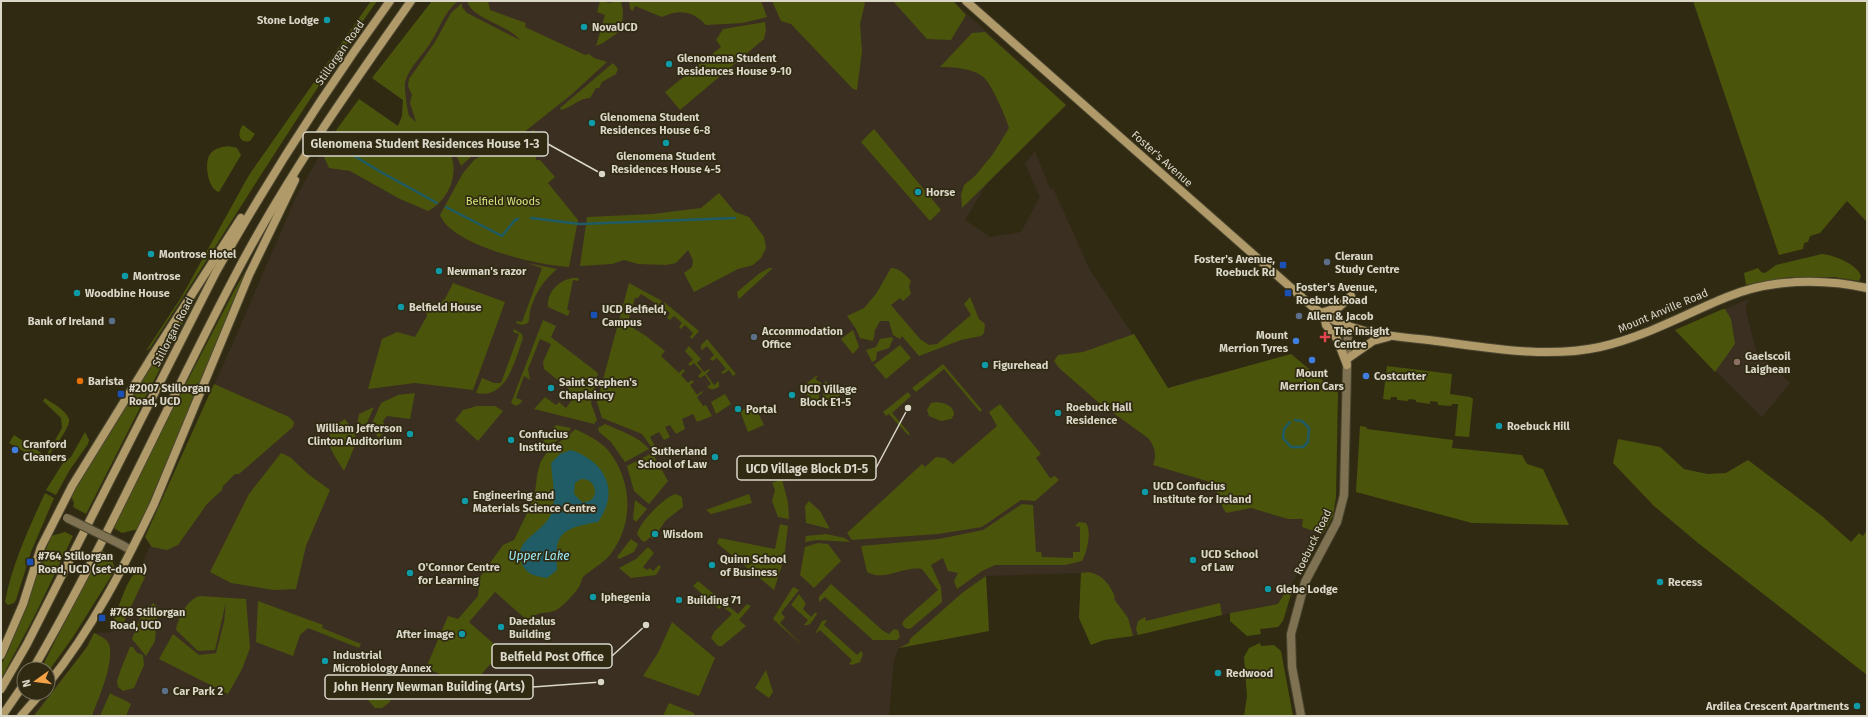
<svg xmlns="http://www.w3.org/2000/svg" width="1868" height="717" font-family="'Fira Sans',sans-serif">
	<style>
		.education { fill: #3b2f21 }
		.green { fill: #4b540b }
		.water { fill: #1f5c65; fill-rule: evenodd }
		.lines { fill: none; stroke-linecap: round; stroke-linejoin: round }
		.stream { stroke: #1f5c65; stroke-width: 2.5 }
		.tertiary-casing { stroke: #4b4630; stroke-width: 10 }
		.secondary-casing { stroke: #4b4630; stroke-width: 10 }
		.tertiary { stroke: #7f7253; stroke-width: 8 }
		.secondary { stroke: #b09a69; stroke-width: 8 }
		.tertiary-bridge-casing { stroke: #4b4630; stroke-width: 10; stroke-linecap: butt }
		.tertiary-bridge { stroke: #7f7253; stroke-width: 8 }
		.culture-dot { fill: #0f9aa8; stroke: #302a13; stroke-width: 1.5 }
		.service-dot { fill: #5c6f8a; stroke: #302a13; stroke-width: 1.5 }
		.transit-dot { fill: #1a4fb4; stroke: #302a13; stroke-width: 1.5 }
		.health-dot { fill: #e0444e; stroke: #302a13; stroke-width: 1.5 }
		.shop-dot { fill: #3f7fe0; stroke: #302a13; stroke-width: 1.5 }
		.education-dot { fill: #8d6e63; stroke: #302a13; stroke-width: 1.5 }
		.food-dot { fill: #e8710a; stroke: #302a13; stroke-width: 1.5 }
		.labels { text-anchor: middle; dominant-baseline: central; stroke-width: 3.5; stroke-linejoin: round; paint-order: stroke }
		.poi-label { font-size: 11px; font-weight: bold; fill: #dad7c9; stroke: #302a13; text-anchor: start }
		.street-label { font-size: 11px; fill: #dad7c9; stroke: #302a13 }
		.park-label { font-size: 11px; fill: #d3e579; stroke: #302a13 }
		.water-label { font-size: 12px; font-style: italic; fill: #9becf9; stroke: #302a13 }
		.leader { fill: none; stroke: #dad7c9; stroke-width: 1.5 }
		.callout-dot { fill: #dad7c9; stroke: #302a13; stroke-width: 1.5 }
		.callout { fill: #302a13; stroke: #dad7c9; stroke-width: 1.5 }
		.callout-label { font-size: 12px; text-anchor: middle; font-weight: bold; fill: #dad7c9 }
	</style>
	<rect width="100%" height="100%" fill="#302a13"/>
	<g class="education">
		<path d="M432 1H953L1066 105 986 185 965 220 990 237 1021 232 1040 197 1025 164 1035 151 1050 189 1053 188 1090 270 1168 388 1203 377 1326 385 1335 392 1330 523 1290 586 1292 591 1278 604 1230 613 1133 636 1104 640 1091 645 1079 618 1081 573 986 576 989 631 899 648 894 660 889 716H32L87 647 94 633 112 632 150 546 145 537 233 343 295 199 321 153 359 99 398 126 402 116 403 100 372 78Z"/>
		<path d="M1749 299 1746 305V311L1756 351 1790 383 1762 417 1675 330Z"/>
	</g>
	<g class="green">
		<path d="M371 1H377C297 114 226 232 150 348L146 351 182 296 249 175Z"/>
		<path d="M432 1H458C443 13 439 31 429 45 421 57 409 68 405 82 404 87 407 109 409 116L416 122 410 103 412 95 408 86 409 79 435 42 451 13 462 3V7L467 13 520 40C507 24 472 19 467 1H488L490 10 526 23 525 27 585 55 589 54 594 58 607 62 572 94 513 141 473 155 461 166 457 157 450 153C460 174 448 201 428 211L400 199 350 171 329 168 324 157 337 129 359 99 398 126 402 116 403 100 372 78Z"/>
		<path d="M600 1 609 3 621 1 623 10 622 28V30L603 43 596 46 605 15 597 12Z"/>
		<path d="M629 1H761L767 17 743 23 706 25C693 11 679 9 662 17L635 6 633 11 630 9Z"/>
		<path d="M772 1H861L865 3 860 24 862 51 857 90 853 89 791 24 781 21Z"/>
		<path d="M893 1H953L966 15 951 40 927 39Z"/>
		<path d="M1693 1H1867V222L1847 201 1820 233 1810 236 1808 242 1804 243 1803 249 1779 255Z"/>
		<path d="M765 22 766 30 764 39 680 110 665 92 721 47 716 40 723 29Z"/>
		<path d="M985 32 1066 105 962 208 961 195 964 185 975 176 993 154 1009 128C1006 117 991 82 982 76 971 68 953 67 940 67L972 33Z"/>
		<path d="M613 63 618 69 616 74 602 82 599 88H596L590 98C579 98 571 108 561 110L560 108Z"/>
		<path d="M243 125 255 134 250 141C238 144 237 132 243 125Z"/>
		<path d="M534 129 536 160H540L555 177 548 183 578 220 569 267C538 265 452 246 440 215L463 173 474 160 481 156 517 144Z"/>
		<path d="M874 129 941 210 930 221 861 142Z"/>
		<path d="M228 146 237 148 241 155 219 192C208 190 203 161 211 153 215 148 223 147 228 146Z"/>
		<path d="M719 193 735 212 749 217 764 237 766 248 761 258 753 265 738 269 694 292 684 273 692 267 693 260 688 250 676 263 666 265 638 264 624 260 612 264 580 266 587 217 653 214 701 208Z"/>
		<path d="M1822 254C1834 255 1857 264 1861 276L1859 281 1834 277H1791L1746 285 1744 273 1758 268 1761 272 1765 273 1776 265Z"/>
		<path d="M254 257 138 529 122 533 112 527 235 289Z"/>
		<path d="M527 263 557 269C543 281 535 293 530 311 529 315 530 319 528 323L522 325 516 323 517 321 522 322 542 268Z"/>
		<path d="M769 268H773L739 299 738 297 737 292 760 273Z"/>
		<path d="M891 268C899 268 906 275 911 281L909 286 911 294 903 301 900 298 891 305 920 339 929 345 937 344 971 315 964 304 970 297 979 319 985 324 984 333 981 336 961 340 919 356 902 336 900 339 893 335 889 321H880L874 332H875L873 341 860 338 856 329 847 316 864 308 876 294Z"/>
		<path d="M208 274 86 514 73 507 74 503 71 496Z"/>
		<path d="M572 278H579L578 281 573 280 567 310 570 311 568 316 548 307C547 292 558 281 572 278Z"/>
		<path d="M453 283 505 302 473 390 415 383 368 389 382 339 397 332 415 337 427 316 426 312 445 299Z"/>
		<path d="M629 283 662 301 655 310 652 308 655 303 641 294 638 298H635L627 324 646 336 665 351 661 356 679 373 683 369 685 371 681 375 688 383 692 380 694 382 690 385 697 395 702 391 703 392 697 397 703 406 706 405 712 416 697 422 693 414 682 419 685 429 676 434 670 425 665 427 670 437 664 440 659 432 650 437 655 446 652 448 642 434 602 418 597 402Z"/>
		<path d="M664 302 699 331 692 339 690 337 693 333 685 325 681 329 679 327 682 323 674 316 670 320 667 318 670 313 661 307Z"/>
		<path d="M1723 309H1725L1731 319 1735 344 1715 372 1675 330Z"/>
		<path d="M543 320 556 326 551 337 598 373 591 403 597 420 594 424 534 409 545 397 556 405 559 402 566 408 574 397 567 392 569 389 544 369 543 362 551 344 540 339 528 369 530 380 524 376 516 398 522 400 521 403 516 406 511 403Z"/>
		<path d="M514 329 522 334 523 338C515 360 507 400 476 393L482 378 494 383H501L519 334 513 332Z"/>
		<path d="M853 330 859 347 853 354 841 339Z"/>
		<path d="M1134 334 1168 388 1291 354 1338 393 1336 497 1333 516 1323 534 1302 527 1303 519H1288L1251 508 1226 513 1222 506V499L1210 482 1153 465C1157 456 1155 446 1148 438L1098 402 1059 368 1054 361 1058 355 1083 352Z"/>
		<path d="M892 337 893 339 889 348 877 352 876 360 872 362 866 350 876 347 880 339Z"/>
		<path d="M707 339 736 374 733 376 729 370 723 374 721 372 726 369 717 358 712 361 710 359 714 355 707 346 702 350 701 349V345Z"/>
		<path d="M900 345 911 358 886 379 874 365Z"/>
		<path d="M689 346 701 359 697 363 704 372 709 369 710 370 706 374 714 385 719 381V387C714 389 712 391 707 387L711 384 705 375 700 378 698 376 702 372 694 363 690 366 688 364 693 360 685 351Z"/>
		<path d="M943 364 982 410 980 412 944 369 916 392 912 388Z"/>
		<path d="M1387 366 1452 374 1450 394 1470 397 1473 399 1469 437 1455 436 1458 404H1452L1451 406 1438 405V402L1430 401V404L1416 402V400L1409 399 1408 401 1397 400V397H1391L1390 400 1383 399Z"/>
		<path d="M816 376H818L815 379 821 383 818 405H816L801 388Z"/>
		<path d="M825 381 841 392 840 395 830 405 828 400 823 397Z"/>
		<path d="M214 384 289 417 294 422 293 427 239 474H235L223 486 222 490 207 504 178 545 167 550 152 547 145 537Z"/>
		<path d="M908 392 911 396 892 413 910 434 908 435 889 414 886 416 883 412Z"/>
		<path d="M415 393 410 419 387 416 383 421 387 430 378 438 372 423 381 403 398 395Z"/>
		<path d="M725 394 731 404 716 414 711 402Z"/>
		<path d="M45 398C52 403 66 410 69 419 71 427 52 450 48 457L46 456 42 462 9 443 14 435 46 456 62 428 61 418 43 401Z"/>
		<path d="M936 402C944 403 954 405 954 415L951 419 941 421 929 416 927 410 931 403Z"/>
		<path d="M1000 404 1041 454 1036 458 1050 478 1055 476 1059 480 1035 501 1021 500 982 527 938 534 852 540 847 533 922 464 925 467 936 457 945 458 953 464 997 426 989 412Z"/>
		<path d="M754 405 764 425 748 432 740 411Z"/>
		<path d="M477 406H495L503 411 478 441 455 420 463 410Z"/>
		<path d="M374 407 362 434 357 425 359 414Z"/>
		<path d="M345 419 354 432 357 441 344 471C331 449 317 436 345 419Z"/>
		<path d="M605 424C620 431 638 436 649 449L625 462 611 442 599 432 598 428Z"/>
		<path d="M556 425 571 428 568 434 547 447 542 443Z"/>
		<path d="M1360 426 1366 427 1367 429 1453 440 1452 448 1522 455 1527 464 1543 469 1569 525 1472 523 1356 492Z"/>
		<path d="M575 429C586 434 600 441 608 450 633 481 634 524 610 555 603 563 592 569 584 576 581 579 581 584 579 587 574 594 565 604 558 609 547 616 540 608 528 621L495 592 469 622 502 651 470 687 426 668 448 616 458 619 478 596 480 577 503 545 514 540C520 527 528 513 533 499 538 484 535 468 545 455 552 444 566 440 575 429Z"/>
		<path d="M85 432 89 440 88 444 69 471 56 495 46 490 63 463 71 457Z"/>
		<path d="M1618 439 1660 447 1684 469 1693 471 1708 474 1726 473 1748 460 1822 516 1851 542 1859 533 1863 536 1867 530V675L1698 543 1654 506 1613 463Z"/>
		<path d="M281 453 290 457 308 474 330 490 306 546 296 589 274 590 231 583 210 572 249 494Z"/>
		<path d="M650 454 654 456 668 481 649 504 634 491 627 466Z"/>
		<path d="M782 479 788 503 789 519 778 517 772 501 775 490 772 483Z"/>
		<path d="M45 493 54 498 31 552 16 600 14 603 8 605 5 602C12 564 29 528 45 493Z"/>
		<path d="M676 494 682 497 683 507 666 520 653 539 650 537 645 542 641 540 637 534C639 523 665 496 676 494Z"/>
		<path d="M749 494 752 503 711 514 706 510Z"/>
		<path d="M635 500 647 509 636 522 633 519Z"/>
		<path d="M809 501 820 511 830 529 806 523 805 506Z"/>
		<path d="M1022 504 1033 505 1036 552H1041L1042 557 1073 558V552H1080V527L1075 526 1079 522 1086 523C1092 531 1087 553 1082 561L1065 565H995L982 571 957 589 954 581 958 573 948 571 943 558 931 565 941 587 942 602 910 629 905 628 902 624 904 620 938 590 922 569C904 566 884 582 867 572L861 546 939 539 983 530Z"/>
		<path d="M780 524 788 526 784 559 774 590 717 543 719 538 775 549Z"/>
		<path d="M65 532 73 536 34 617 1 679V665L10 647 51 536Z"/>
		<path d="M826 534 845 538 850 542 817 540 805 542 806 536Z"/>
		<path d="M631 539 638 544 634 552 619 559 617 557Z"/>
		<path d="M818 543 828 544 841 561 814 588 800 575 805 547Z"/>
		<path d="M648 547 654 553 643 567 647 570 650 568 653 571 659 565 661 567 656 575 631 578 619 568 636 559Z"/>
		<path d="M101 550 111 556 115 570 73 637 48 672V669H41Z"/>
		<path d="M141 568 145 572V577L121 628 114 619C119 607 128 573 141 568Z"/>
		<path d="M1089 572C1103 575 1110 585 1115 597L1114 599 1128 618 1133 636 1104 640 1091 645 1079 618 1081 573Z"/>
		<path d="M986 576 989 631 899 648 909 643 910 639 962 593Z"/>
		<path d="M698 581 738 614 747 604 751 606 739 620 746 626 722 646H718L711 638 714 632 732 614 722 606 719 609 693 586Z"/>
		<path d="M831 584 882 630 889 634 894 629 898 630 900 637 897 640H873L825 597 819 602V597Z"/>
		<path d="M1289 586 1292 591 1283 621 1278 627 1260 629 1261 634 1247 636 1230 621V613L1278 604Z"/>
		<path d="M793 587 799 590 781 613 785 617 780 623 804 647 773 619Z"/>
		<path d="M799 594 806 604 803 609 811 617 816 612 817 614C813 619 811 627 804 625L808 620 791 605Z"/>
		<path d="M200 596 246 599 250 648 242 669 228 694 159 659 173 634 199 655 216 653 224 622 226 602 215 650 198 651 176 630C178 618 187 599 200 596Z"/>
		<path d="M258 601 323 625 322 628 361 644 359 648 308 628 300 635 293 656 256 642Z"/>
		<path d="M153 603 158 607 155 641 146 656 132 639 140 619Z"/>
		<path d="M1220 603 1222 615 1138 635 1136 629 1138 621 1145 617 1146 621Z"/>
		<path d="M827 620 824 625 857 655 861 651 863 654 860 662 852 665 849 664 852 660 820 630 815 634 822 621Z"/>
		<path d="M672 622 715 658 699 696 643 676 658 653Z"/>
		<path d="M94 633C100 636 106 638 109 644 115 662 98 699 92 716H34L87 647Z"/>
		<path d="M1260 643 1261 646 1274 645 1281 651 1293 716H1244L1247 696 1244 657 1249 648Z"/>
		<path d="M130 647H133L137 653 143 655 144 665 134 688 123 691 118 687 117 681 121 669Z"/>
		<path d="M766 670 773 692 769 698 755 688Z"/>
		<path d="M390 676 394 677 390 702 382 708H375L368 700 387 691 390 684Z"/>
		<path d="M110 693C118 698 124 699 131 704L126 716H100Z"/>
		<path d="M669 703 694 713 695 716H663Z"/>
	</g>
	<path class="water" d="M571 450C606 462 620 491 598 522 583 525 558 527 557 548 556 555 557 562 557 570L547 578C535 576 527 575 522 564 511 540 544 533 551 514 557 498 552 480 551 463L560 454ZM581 479C598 478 601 503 582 502L574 494 575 483Z"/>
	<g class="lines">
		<g class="stream">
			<path d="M333 142 342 148"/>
			<path d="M348 152 379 171 437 203"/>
			<path d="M446 207 502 236 515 220 518 219"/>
			<path d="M531 218 580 224 735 218"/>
			<path d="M1290 422 1284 429 1283 438 1291 447H1303L1308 442 1309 428 1302 421 1295 420"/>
		</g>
		<defs>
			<g id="tertiary">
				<path d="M120 544 131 550"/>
				<path d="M1301 716 1292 667 1291 634 1305 582 1337 522 1344 495 1348 326"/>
			</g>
			<g id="secondary">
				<path d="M966 1 1314 308C1346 333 1390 336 1429 340 1485 347 1544 359 1600 347 1645 337 1685 314 1727 297 1770 279 1822 278 1867 288"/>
				<path d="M1321 313 1339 307 1351 296"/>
				<path d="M1324 315 1326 325 1337 339 1347 365"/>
				<path d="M1347 359 1373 341 1388 337"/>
				<path d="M1 655 23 604 41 547 72 486 151 358 241 218"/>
				<path d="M33 669C108 540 168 402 238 270 288 175 349 89 411 1"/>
				<path d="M48 684C92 629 124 567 154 504L249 275 295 180"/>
				<path d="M1 689 27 644 216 272C269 178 327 88 390 1"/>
				<path d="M2 716 24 684"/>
				<path d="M21 716 41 693"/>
			</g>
		</defs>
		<use href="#tertiary" class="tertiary-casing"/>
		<use href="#secondary" class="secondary-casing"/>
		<use href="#tertiary" class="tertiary"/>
		<use href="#secondary" class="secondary"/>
		<defs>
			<path id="tertiary-bridge" d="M67 518 120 544"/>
		</defs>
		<use href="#tertiary-bridge" class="tertiary-bridge-casing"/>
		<use href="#tertiary-bridge" class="tertiary-bridge"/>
	</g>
	<g class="culture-dot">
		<circle cx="327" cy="20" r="4"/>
		<circle cx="584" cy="27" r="4"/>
		<circle cx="669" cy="64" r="4"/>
		<circle cx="592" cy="123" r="4"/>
		<circle cx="666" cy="143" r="4"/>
		<circle cx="918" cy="192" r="4"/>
		<circle cx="151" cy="254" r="4"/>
		<circle cx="439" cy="271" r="4"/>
		<circle cx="125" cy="276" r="4"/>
		<circle cx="77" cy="293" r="4"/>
		<circle cx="401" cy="307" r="4"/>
		<circle cx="985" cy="365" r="4"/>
		<circle cx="551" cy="388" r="4"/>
		<circle cx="792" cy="395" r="4"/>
		<circle cx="738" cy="409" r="4"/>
		<circle cx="1058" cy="413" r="4"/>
		<circle cx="1499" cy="426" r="4"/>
		<circle cx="410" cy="434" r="4"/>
		<circle cx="511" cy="440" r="4"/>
		<circle cx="715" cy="457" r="4"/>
		<circle cx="1145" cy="492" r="4"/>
		<circle cx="465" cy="501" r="4"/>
		<circle cx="655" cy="534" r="4"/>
		<circle cx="1193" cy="560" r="4"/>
		<circle cx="712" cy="565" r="4"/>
		<circle cx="410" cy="573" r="4"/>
		<circle cx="1660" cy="582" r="4"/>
		<circle cx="1268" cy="589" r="4"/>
		<circle cx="593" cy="597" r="4"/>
		<circle cx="679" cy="600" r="4"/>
		<circle cx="501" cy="627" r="4"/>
		<circle cx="462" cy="634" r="4"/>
		<circle cx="325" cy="661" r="4"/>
		<circle cx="1218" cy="673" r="4"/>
		<circle cx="1857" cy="706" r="4"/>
	</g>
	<g class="service-dot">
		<circle cx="1327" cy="262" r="4"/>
		<circle cx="1299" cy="316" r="4"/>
		<circle cx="112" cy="321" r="4"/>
		<circle cx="754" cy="337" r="4"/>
		<circle cx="165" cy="691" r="4"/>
	</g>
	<g class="transit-dot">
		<rect x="1279" y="261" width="8" height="8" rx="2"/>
		<rect x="1284" y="289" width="8" height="8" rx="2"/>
		<rect x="590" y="311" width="8" height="8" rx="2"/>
		<rect x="117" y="390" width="8" height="8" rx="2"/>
		<rect x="26" y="558" width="8" height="8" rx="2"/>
		<rect x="98" y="614" width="8" height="8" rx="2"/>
	</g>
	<path class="health-dot" d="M1323 331h4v4h4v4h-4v4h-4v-4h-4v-4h4z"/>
	<g class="shop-dot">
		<circle cx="1296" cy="341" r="4"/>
		<circle cx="1312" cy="360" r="4"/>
		<circle cx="1366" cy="376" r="4"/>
		<circle cx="15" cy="450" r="4"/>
	</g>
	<circle class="education-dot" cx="1737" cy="362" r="4"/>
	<circle class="food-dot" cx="80" cy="381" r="4"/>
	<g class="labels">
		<g class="poi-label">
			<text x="319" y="20" text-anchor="end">Stone Lodge</text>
			<text x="592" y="27">NovaUCD</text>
			<text x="677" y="58">Glenomena Student<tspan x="677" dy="13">Residences House 9-10</tspan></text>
			<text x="600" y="117">Glenomena Student<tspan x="600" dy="13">Residences House 6-8</tspan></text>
			<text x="666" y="156" text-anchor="middle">Glenomena Student<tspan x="666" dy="13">Residences House 4-5</tspan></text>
			<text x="926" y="192">Horse</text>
			<text x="159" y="254">Montrose Hotel</text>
			<text x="1335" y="256">Cleraun<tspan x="1335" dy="13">Study Centre</tspan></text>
			<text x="1275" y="259" text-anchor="end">Foster's Avenue,<tspan x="1275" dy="13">Roebuck Rd</tspan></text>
			<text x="447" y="271">Newman's razor</text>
			<text x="133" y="276">Montrose</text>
			<text x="1296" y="287">Foster's Avenue,<tspan x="1296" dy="13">Roebuck Road</tspan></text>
			<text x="85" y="293">Woodbine House</text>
			<text x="409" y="307">Belfield House</text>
			<text x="602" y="309">UCD Belfield,<tspan x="602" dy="13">Campus</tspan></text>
			<text x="1307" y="316">Allen &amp; Jacob</text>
			<text x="104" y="321" text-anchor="end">Bank of Ireland</text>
			<text x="762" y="331">Accommodation<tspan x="762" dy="13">Office</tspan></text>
			<text x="1334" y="331">The Insight<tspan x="1334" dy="13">Centre</tspan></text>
			<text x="1288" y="335" text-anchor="end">Mount<tspan x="1288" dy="13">Merrion Tyres</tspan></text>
			<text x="1745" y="356">Gaelscoil<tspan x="1745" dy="13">Laighean</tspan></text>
			<text x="993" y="365">Figurehead</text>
			<text x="1312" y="373" text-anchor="middle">Mount<tspan x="1312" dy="13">Merrion Cars</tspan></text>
			<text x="1374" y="376">Costcutter</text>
			<text x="88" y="381">Barista</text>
			<text x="559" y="382">Saint Stephen's<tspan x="559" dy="13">Chaplaincy</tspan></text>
			<text x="129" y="388">#2007 Stillorgan<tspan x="129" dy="13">Road, UCD</tspan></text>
			<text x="800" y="389">UCD Village<tspan x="800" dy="13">Block E1-5</tspan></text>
			<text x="1066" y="407">Roebuck Hall<tspan x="1066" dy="13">Residence</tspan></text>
			<text x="746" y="409">Portal</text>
			<text x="1507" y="426">Roebuck Hill</text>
			<text x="402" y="428" text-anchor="end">William Jefferson<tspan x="402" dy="13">Clinton Auditorium</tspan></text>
			<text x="519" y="434">Confucius<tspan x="519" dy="13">Institute</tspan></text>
			<text x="23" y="444">Cranford<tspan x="23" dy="13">Cleaners</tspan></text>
			<text x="707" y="451" text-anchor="end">Sutherland<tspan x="707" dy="13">School of Law</tspan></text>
			<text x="1153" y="486">UCD Confucius<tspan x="1153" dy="13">Institute for Ireland</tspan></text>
			<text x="473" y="495">Engineering and<tspan x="473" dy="13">Materials Science Centre</tspan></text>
			<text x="663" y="534">Wisdom</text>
			<text x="1201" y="554">UCD School<tspan x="1201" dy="13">of Law</tspan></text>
			<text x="38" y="556">#764 Stillorgan<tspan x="38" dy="13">Road, UCD (set-down)</tspan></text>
			<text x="720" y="559">Quinn School<tspan x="720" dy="13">of Business</tspan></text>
			<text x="418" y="567">O'Connor Centre<tspan x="418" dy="13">for Learning</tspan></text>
			<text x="1668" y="582">Recess</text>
			<text x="1276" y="589">Glebe Lodge</text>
			<text x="601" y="597">Iphegenia</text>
			<text x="687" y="600">Building 71</text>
			<text x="110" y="612">#768 Stillorgan<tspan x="110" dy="13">Road, UCD</tspan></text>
			<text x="509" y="621">Daedalus<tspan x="509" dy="13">Building</tspan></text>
			<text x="454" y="634" text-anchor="end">After image</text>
			<text x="333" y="655">Industrial<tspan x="333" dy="13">Microbiology Annex</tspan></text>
			<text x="1226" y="673">Redwood</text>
			<text x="173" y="691">Car Park 2</text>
			<text x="1849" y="706" text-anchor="end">Ardilea Crescent Apartments</text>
		</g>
		<g class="street-label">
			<text transform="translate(340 53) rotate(-55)">Stillorgan Road</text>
			<text transform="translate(1162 159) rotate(42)">Foster's Avenue</text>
			<text transform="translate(1663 311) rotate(-23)">Mount Anville Road</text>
			<text transform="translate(173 332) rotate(-63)">Stillorgan Road</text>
			<text transform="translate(1313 542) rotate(-64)">Roebuck Road</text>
		</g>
		<g class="park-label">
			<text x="503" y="201">Belfield Woods</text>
		</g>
		<g class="water-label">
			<text x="539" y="556">Upper Lake</text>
		</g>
	</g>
	<path class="leader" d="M602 174L548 144M908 408L876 468M646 625L612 656M601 682L533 687"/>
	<g class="callout-dot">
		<circle cx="602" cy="174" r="4"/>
		<circle cx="908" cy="408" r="4"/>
		<circle cx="646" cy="625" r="4"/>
		<circle cx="601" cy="682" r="4"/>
	</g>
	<g class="callout">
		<rect x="303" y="132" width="245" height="24" rx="4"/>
		<rect x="737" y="456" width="139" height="24" rx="4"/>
		<rect x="492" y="644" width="120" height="24" rx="4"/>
		<rect x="325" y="675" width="208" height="24" rx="4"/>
	</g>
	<g class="callout-label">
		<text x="425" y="148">Glenomena Student Residences House 1-3</text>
		<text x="807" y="473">UCD Village Block D1-5</text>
		<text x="552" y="661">Belfield Post Office</text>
		<text x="429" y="691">John Henry Newman Building (Arts)</text>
	</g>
	<rect width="1868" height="717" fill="none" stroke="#dad7c9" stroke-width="4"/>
	<g transform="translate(36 681) rotate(256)"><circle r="19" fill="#302a13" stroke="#746f5c"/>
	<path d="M0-3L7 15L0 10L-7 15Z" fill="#f6a246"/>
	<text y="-6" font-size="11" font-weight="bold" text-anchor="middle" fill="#dad7c9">N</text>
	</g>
</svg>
